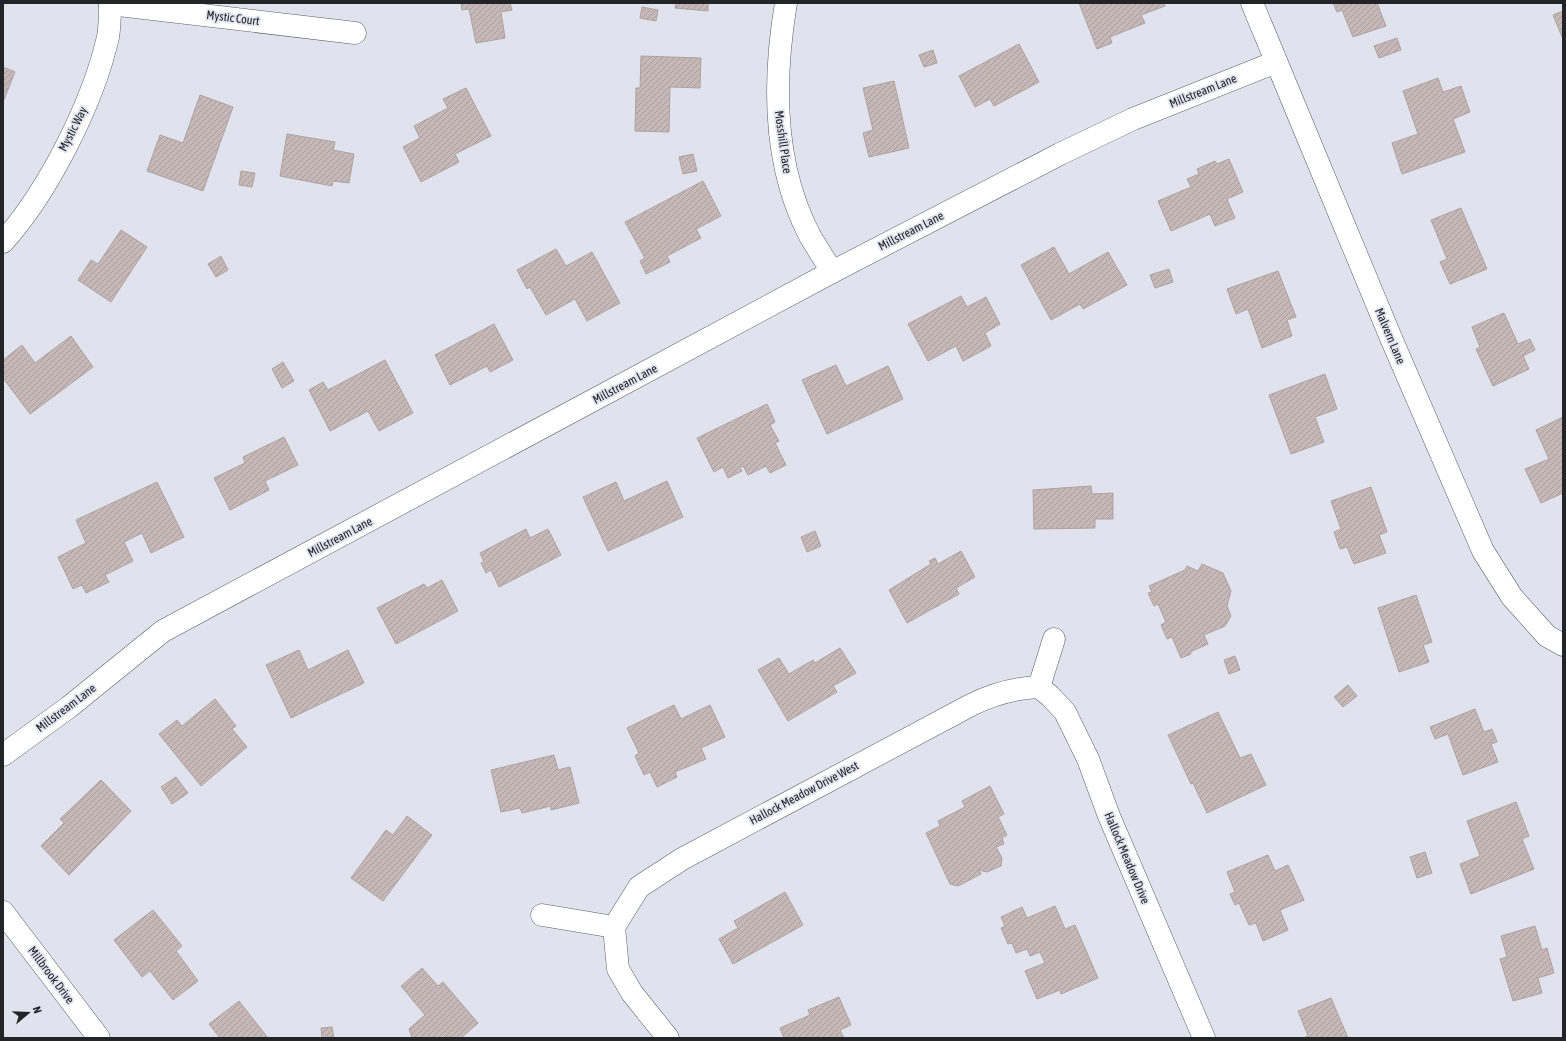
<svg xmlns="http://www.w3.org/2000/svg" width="1566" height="1041" font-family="'Asap Condensed',sans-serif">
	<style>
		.building { fill: url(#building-hatch); stroke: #aea1a0 }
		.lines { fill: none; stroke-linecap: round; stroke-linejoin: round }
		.minor-casing { stroke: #5b5e67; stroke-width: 23 }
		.minor { stroke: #fff; stroke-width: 22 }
		.labels { text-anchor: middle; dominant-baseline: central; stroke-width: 3.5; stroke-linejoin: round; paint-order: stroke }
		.street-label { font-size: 12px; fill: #232428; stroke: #e0e3ee }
	</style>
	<defs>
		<pattern id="building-hatch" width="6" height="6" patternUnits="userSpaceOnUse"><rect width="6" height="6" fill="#c5b8b7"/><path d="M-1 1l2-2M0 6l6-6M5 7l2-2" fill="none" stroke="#a99e9d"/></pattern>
	</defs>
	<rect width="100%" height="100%" fill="#e0e3ee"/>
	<g class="building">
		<path d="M461 3H510L512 10 501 12 505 38 476 43 469 9 462 10Z"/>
		<path d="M676 3H708V11L675 8Z"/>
		<path d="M1079 3H1164L1165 6 1141 15 1145 23 1110 37 1112 43 1097 49Z"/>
		<path d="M1333 3H1377L1386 26 1353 37 1342 10 1337 12Z"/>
		<path d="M642 7 658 10 656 21 640 18Z"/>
		<path d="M1563 11V39L1553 15Z"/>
		<path d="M1397 38 1401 50 1379 58 1374 46Z"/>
		<path d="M1019 44 1039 82 994 106 990 99 975 107 959 76Z"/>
		<path d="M933 50 937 63 924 67 919 55Z"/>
		<path d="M641 56 701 58 700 88 670 87 669 132 635 131 636 88H640Z"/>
		<path d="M3 67 15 72 3 102Z"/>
		<path d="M1438 78 1443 92 1461 86 1470 112 1453 119 1465 152 1402 174 1392 143 1418 134 1403 91Z"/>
		<path d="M894 81 909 148 869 157 863 133 873 130 863 88Z"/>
		<path d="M466 88 491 136 455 154 459 162 421 182 403 147 420 138 414 126 448 108 443 99Z"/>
		<path d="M200 95 233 107 203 191 147 171 160 135 183 143Z"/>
		<path d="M287 134 335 142 333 150 354 154 349 183 333 181 332 186 280 176Z"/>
		<path d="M693 154 697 171 683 174 679 157Z"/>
		<path d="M1229 159 1243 192 1227 199 1235 218 1215 226 1210 214 1171 231 1158 201 1191 187 1187 179 1199 174 1197 169 1215 161 1217 164Z"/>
		<path d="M241 171 255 173 252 187 239 185Z"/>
		<path d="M703 181 721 216 696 229 701 238 667 256 670 262 646 274 640 261 645 258 625 222Z"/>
		<path d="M1461 208 1487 269 1450 284 1440 262 1447 259 1431 220Z"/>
		<path d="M121 230 147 247 111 302 78 280 91 260 98 264Z"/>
		<path d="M1054 247 1069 274 1108 252 1127 285 1083 309 1080 304 1051 320 1021 265Z"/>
		<path d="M556 249 566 266 592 252 620 303 587 321 575 299 546 315 530 287 527 289 517 270Z"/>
		<path d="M221 256 228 270 216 277 208 264Z"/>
		<path d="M1169 269 1173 282 1155 288 1150 275Z"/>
		<path d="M1278 271 1296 317 1287 320 1292 336 1262 348 1248 309 1236 314 1227 289Z"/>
		<path d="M961 296 967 307 986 297 1000 324 985 333 991 346 963 361 956 346 928 361 908 324Z"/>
		<path d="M1504 313 1518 344 1530 339 1535 350 1523 356 1529 369 1493 386 1476 349 1480 347 1472 327Z"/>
		<path d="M494 324 513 360 490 372 487 366 450 385 435 355Z"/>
		<path d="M71 336 93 367 30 414 3 378V360L22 345 35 363Z"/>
		<path d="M385 360 413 413 379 431 368 411 330 431 309 390 323 382 328 390Z"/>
		<path d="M283 362 294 381 282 388 272 369Z"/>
		<path d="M836 365 846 386 888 366 903 399 827 434 802 380Z"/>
		<path d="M1325 374 1337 409 1315 417 1324 442 1291 454 1269 395Z"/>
		<path d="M767 404 775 422 770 425 779 441 775 443 786 465 770 473 766 466 748 475 743 466 740 468 742 471 728 478 723 467 714 472 697 438Z"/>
		<path d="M1563 417V493L1541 503 1525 469 1549 459 1536 430Z"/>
		<path d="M284 437 298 465 265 481 269 490 230 510 214 478 245 463 243 457Z"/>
		<path d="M667 481 683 517 608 551 583 497 616 482 624 501Z"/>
		<path d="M157 482 184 537 151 553 142 533 124 542 133 561 105 575 109 582 86 593 82 585 73 589 58 557 86 543 76 520Z"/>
		<path d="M1091 486 1092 494 1113 493V519H1095V528L1034 529 1033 490Z"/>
		<path d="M1371 487 1387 532 1379 535 1386 553 1354 564 1347 547 1340 549 1334 532 1341 529 1331 501Z"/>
		<path d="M526 529 530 538 548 529 561 555 499 587 491 570 486 573 481 563 484 562 480 553Z"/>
		<path d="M815 531 821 546 807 552 801 537Z"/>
		<path d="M961 551 975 577 956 588 959 594 907 623 889 590 931 564 929 561 935 558 938 564Z"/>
		<path d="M1202 564 1223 573 1231 591 1227 606 1231 616 1225 626 1204 635 1208 644 1190 652 1191 654 1181 658 1172 637 1167 639 1161 625 1166 622 1158 604 1154 606 1148 593 1152 592 1149 586 1185 570 1187 566 1198 571Z"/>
		<path d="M442 580 458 611 396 644 377 608 424 584 427 588Z"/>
		<path d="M1416 595 1432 642 1423 645 1429 662 1399 672 1378 608Z"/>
		<path d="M840 648 856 673 833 686 837 692 788 721 758 670 779 658 789 674 813 660 815 663Z"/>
		<path d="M299 650 308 670 348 650 364 683 291 718 266 665Z"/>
		<path d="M1235 656 1240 670 1229 674 1224 660Z"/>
		<path d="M1348 685 1357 696 1343 707 1334 697Z"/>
		<path d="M215 699 236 726 232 729 247 747 201 786 159 734 177 720 182 726Z"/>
		<path d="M674 705 681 719 710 705 725 737 701 748 706 759 675 772 677 777 657 787 650 772 644 775 635 756 639 753 627 728Z"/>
		<path d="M1475 709 1484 732 1492 729 1497 742 1491 744 1498 762 1463 775 1448 734 1435 739 1430 727Z"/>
		<path d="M1218 712 1240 758 1251 754 1266 785 1207 813 1193 783 1191 784 1168 735Z"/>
		<path d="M554 755 558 770 570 767 579 803 551 810V806L522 813 520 808 501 812 491 770Z"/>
		<path d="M176 777 188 793 172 804 161 787Z"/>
		<path d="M101 780 131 811 69 875 41 846 64 823 60 819Z"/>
		<path d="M990 786 1004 814 998 817 1007 835 1002 838 1004 844 996 847 1002 858 1001 866 987 872 979 870 981 874 958 886 950 884 926 833 940 826 938 821 965 807 962 801Z"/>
		<path d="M1516 802 1529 836 1522 839 1534 869 1471 894 1460 864 1480 856 1467 821Z"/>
		<path d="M407 816 432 835 383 901 351 878 386 830 393 835Z"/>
		<path d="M1425 852 1432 873 1417 878 1410 857Z"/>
		<path d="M1268 855 1275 871 1288 865 1304 900 1280 910 1288 930 1263 941 1256 923 1249 925 1239 903 1235 905 1230 894 1235 892 1227 872Z"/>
		<path d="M785 892 803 925 733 964 719 939 738 928 734 921Z"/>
		<path d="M1055 906 1065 929 1075 925 1098 978 1061 994 1060 990 1037 999 1025 971 1045 963 1040 952 1030 956 1027 949 1016 953 1012 943 1008 944 1001 928 1005 926 1001 917 1022 907 1027 918Z"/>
		<path d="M153 910 182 946 176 951 198 981 173 1000 150 971 142 977 114 940Z"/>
		<path d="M1535 926 1542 950 1547 948 1554 973 1538 978 1542 993 1513 1001 1500 959 1507 957 1501 936Z"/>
		<path d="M422 968 438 986 443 982 478 1023 461 1038 446 1037V1038H412L409 1029 425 1015 401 986Z"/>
		<path d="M839 997 851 1025 840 1030 844 1038H784L780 1028 810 1015 808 1010Z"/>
		<path d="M1331 998 1348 1038H1303L1308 1036 1298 1011Z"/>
		<path d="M239 1001 268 1038H220L209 1024Z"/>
		<path d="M332 1027 334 1038H322L321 1028Z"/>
	</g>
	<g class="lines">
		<defs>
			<g id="minor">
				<path d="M786 3C773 80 772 164 810 236 817 248 825 260 832 272"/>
				<path d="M1252 3 1391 338 1483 551 1512 597 1547 636 1563 645"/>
				<path d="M110 4 355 33"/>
				<path d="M3 242C48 192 93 103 108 37 110 26 110 14 110 3"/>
				<path d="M1039 687 1050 696 1065 712 1088 759 1109 816 1204 1038"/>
				<path d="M1039 687 1054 639"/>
				<path d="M3 755 69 707 163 631 832 272 1060 154 1133 119 1276 62"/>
				<path d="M3 912 99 1038"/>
				<path d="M542 915 614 927"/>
				<path d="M614 927 639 887 682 859 971 705C993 694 1014 688 1039 687"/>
				<path d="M614 927 618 969 632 993 668 1038"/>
			</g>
		</defs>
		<use href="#minor" class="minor-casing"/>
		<use href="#minor" class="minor"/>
	</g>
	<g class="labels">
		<g class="street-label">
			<text transform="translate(233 18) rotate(7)">Mystic Court</text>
			<text transform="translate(1203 91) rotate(-22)">Millstream Lane</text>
			<text transform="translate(73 129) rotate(-63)">Mystic Way</text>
			<text transform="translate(783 142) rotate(82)">Mosshill Place</text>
			<text transform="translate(911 231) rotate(-27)">Millstream Lane</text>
			<text transform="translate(1390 336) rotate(67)">Malvern Lane</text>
			<text transform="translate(625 384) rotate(-28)">Millstream Lane</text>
			<text transform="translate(340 537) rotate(-28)">Millstream Lane</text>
			<text transform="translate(66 708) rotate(-37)">Millstream Lane</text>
			<text transform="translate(804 793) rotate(-28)">Hallock Meadow Drive West</text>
			<text transform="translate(1127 858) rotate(67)">Hallock Meadow Drive</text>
			<text transform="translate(51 975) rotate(53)">Millbrook Drive</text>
		</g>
	</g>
	<rect width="1566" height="1041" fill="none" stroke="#232428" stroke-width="8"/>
	<g transform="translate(28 1013) rotate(71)" stroke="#e0e3ee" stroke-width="3" paint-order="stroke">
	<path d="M0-3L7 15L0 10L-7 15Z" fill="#232428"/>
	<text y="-6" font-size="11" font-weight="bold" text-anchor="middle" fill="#232428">N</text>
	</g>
</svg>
